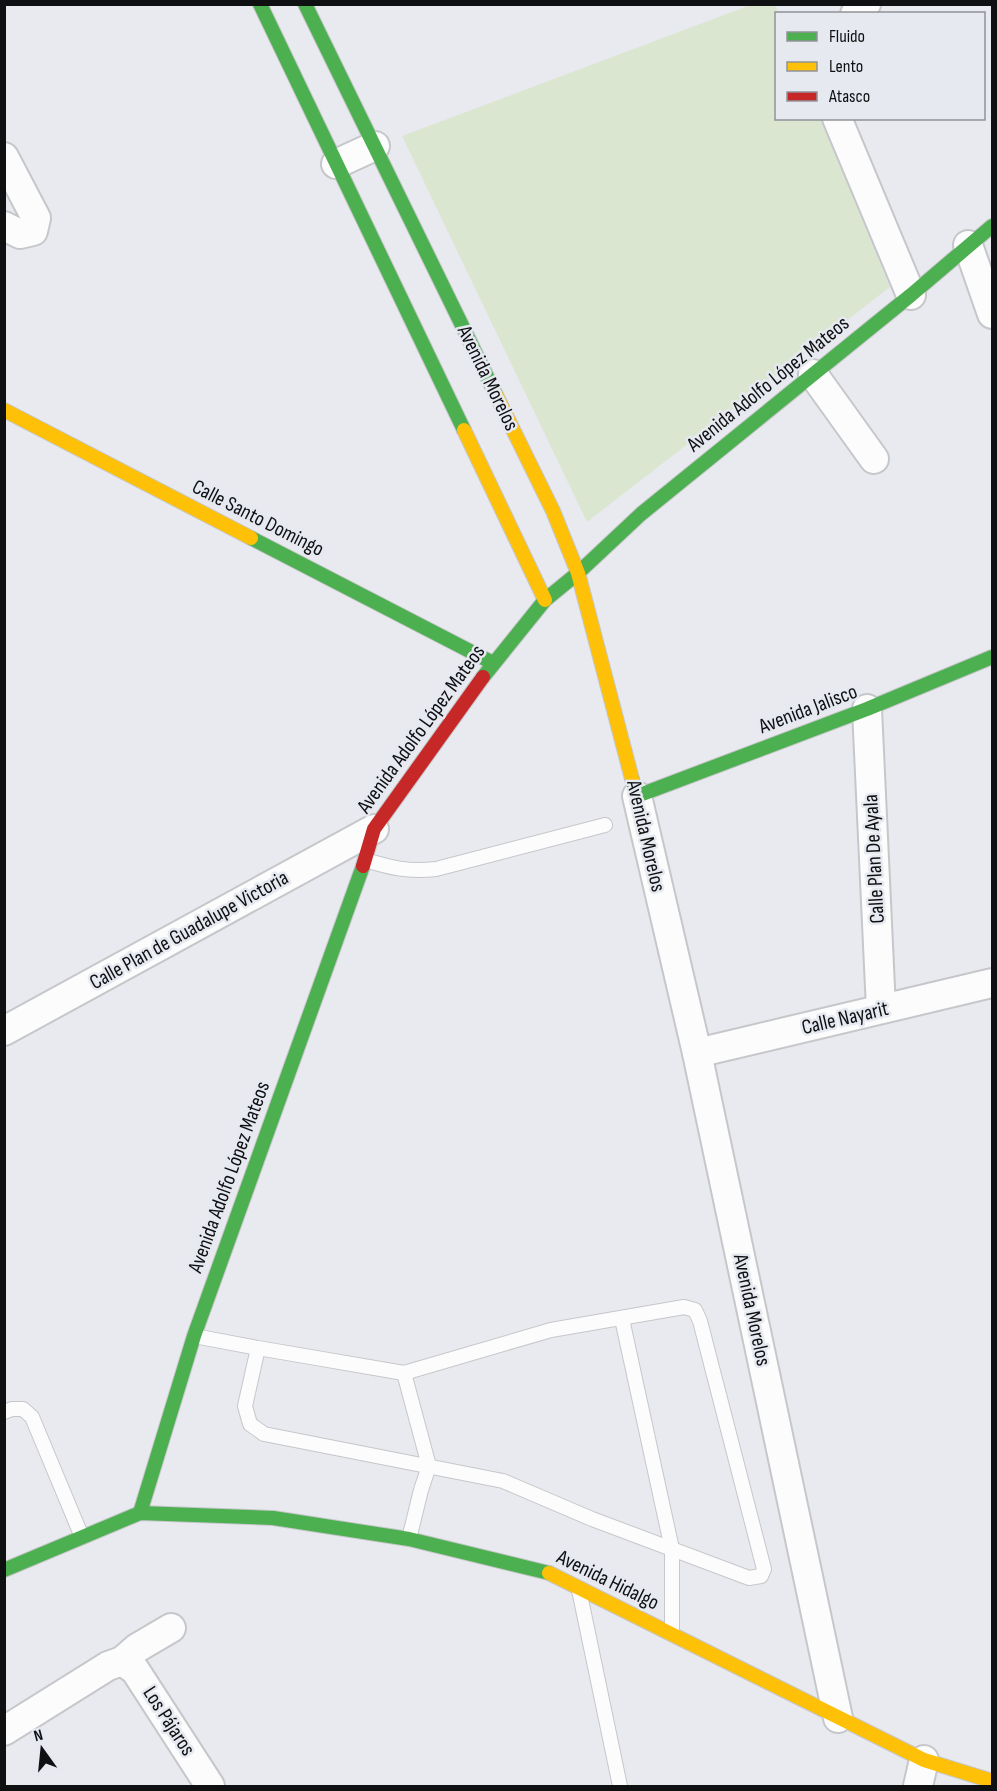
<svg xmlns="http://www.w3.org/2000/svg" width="997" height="1791" font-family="'Sofia Sans Condensed',sans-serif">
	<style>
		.green { fill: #dbe6d1 }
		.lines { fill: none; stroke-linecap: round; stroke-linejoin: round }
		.lane-casing { stroke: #c6c7ca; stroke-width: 16 }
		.street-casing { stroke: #c6c7ca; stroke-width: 32 }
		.fast-casing { stroke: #c6c7ca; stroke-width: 16 }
		.slow-casing { stroke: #c6c7ca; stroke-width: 16 }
		.jam-casing { stroke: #c6c7ca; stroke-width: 16 }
		.lane { stroke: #fcfcfd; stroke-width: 14 }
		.street { stroke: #fcfcfd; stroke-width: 28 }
		.fast { stroke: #4caf50; stroke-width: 14 }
		.slow { stroke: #ffc107; stroke-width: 14 }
		.jam { stroke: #c62828; stroke-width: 14 }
		.labels { text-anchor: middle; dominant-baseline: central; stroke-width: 5; stroke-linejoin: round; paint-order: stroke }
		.street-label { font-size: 21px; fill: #0f1012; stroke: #e7e9f1 }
	</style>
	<rect width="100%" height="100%" fill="#e9eaef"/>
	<path class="green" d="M753 4 775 5 778 13 776 14V118L821 119 890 287 587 522 402 136Z"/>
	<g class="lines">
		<defs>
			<g id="lane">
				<path d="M365 860C392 868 407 872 436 869L605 825"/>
				<path d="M622 1319 672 1549V1632"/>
				<path d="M194 1336 258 1348 404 1373 551 1330 684 1307 695 1310 700 1321 764 1569 761 1576 749 1578 592 1519 503 1481 264 1434 250 1424 245 1406 258 1348"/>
				<path d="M404 1373 429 1466 421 1490 409 1539"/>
				<path d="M4 1412 12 1409H23L32 1417 82 1537"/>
				<path d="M579 1590 620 1786"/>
			</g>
			<g id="street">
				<path d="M855 14 866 4"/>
				<path d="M837 118 911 295"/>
				<path d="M4 157 36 218 33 231 20 234 4 226"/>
				<path d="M336 164 375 146"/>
				<path d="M968 245 992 314"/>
				<path d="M813 374 874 459"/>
				<path d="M867 709 881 1009"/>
				<path d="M637 796 697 1053 838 1718"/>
				<path d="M4 1031 374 829"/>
				<path d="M697 1053 992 983"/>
				<path d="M122 1661 135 1670 210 1786"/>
				<path d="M4 1731 108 1666 122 1661 137 1648 171 1628"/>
				<path d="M918 1786 924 1760"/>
			</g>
			<g id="fast">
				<path d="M260 4 464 430"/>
				<path d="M305 4 496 395"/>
				<path d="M251 538 493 663"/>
				<path d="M483 677 545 600 578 573 641 514 911 295 992 226"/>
				<path d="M632 779 637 796 867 709 992 657"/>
				<path d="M140 1513 194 1336 363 866"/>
				<path d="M4 1570 140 1513 273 1518 409 1539 549 1573"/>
			</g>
			<g id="slow">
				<path d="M496 395 553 511 578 573 632 779"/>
				<path d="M4 410 251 538"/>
				<path d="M464 430 545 600"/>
				<path d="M549 1573 924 1760 992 1781"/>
			</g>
			<path id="jam" d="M363 866 374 829 483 677"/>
		</defs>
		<use href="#lane" class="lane-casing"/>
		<use href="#street" class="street-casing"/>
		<use href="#fast" class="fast-casing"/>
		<use href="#slow" class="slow-casing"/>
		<use href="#jam" class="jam-casing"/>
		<use href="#lane" class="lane"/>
		<use href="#street" class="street"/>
		<use href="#fast" class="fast"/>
		<use href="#slow" class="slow"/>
		<use href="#jam" class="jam"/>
	</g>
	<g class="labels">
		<g class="street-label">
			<text transform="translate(488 378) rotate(64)">Avenida Morelos</text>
			<text transform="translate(768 384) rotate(-39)">Avenida Adolfo López Mateos</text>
			<text transform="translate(258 518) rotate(27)">Calle Santo Domingo</text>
			<text transform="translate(808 709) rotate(-21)">Avenida Jalisco</text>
			<text transform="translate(421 729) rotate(-54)">Avenida Adolfo López Mateos</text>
			<text transform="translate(646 836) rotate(77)">Avenida Morelos</text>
			<text transform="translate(874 859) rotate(-93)">Calle Plan De Ayala</text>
			<text transform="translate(189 930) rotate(-29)">Calle Plan de Guadalupe Victoria</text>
			<text transform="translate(845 1018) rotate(-13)">Calle Nayarit</text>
			<text transform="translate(229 1177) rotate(-70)">Avenida Adolfo López Mateos</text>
			<text transform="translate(752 1310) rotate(78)">Avenida Morelos</text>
			<text transform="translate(608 1580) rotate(26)">Avenida Hidalgo</text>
			<text transform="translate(169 1721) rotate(57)">Los Pájaros</text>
		</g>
	</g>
	<rect width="997" height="1791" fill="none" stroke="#0f1012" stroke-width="12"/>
	<rect x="775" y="12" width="210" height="108" fill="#e7e9f1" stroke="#919298" stroke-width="1.5"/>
	<rect x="787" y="32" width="30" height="9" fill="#4caf50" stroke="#919298" stroke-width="1.5"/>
	<text x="829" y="42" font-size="18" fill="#0f1012">Fluido</text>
	<rect x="787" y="62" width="30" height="9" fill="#ffc107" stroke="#919298" stroke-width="1.5"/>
	<text x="829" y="72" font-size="18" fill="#0f1012">Lento</text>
	<rect x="787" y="92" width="30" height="9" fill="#c62828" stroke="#919298" stroke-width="1.5"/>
	<text x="829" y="102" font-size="18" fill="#0f1012">Atasco</text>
	<g transform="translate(42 1749) rotate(345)" stroke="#e7e9f1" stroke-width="4.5" paint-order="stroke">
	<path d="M0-4.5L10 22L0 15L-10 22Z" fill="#0f1012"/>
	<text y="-9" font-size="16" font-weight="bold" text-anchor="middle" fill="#0f1012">N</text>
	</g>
</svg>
